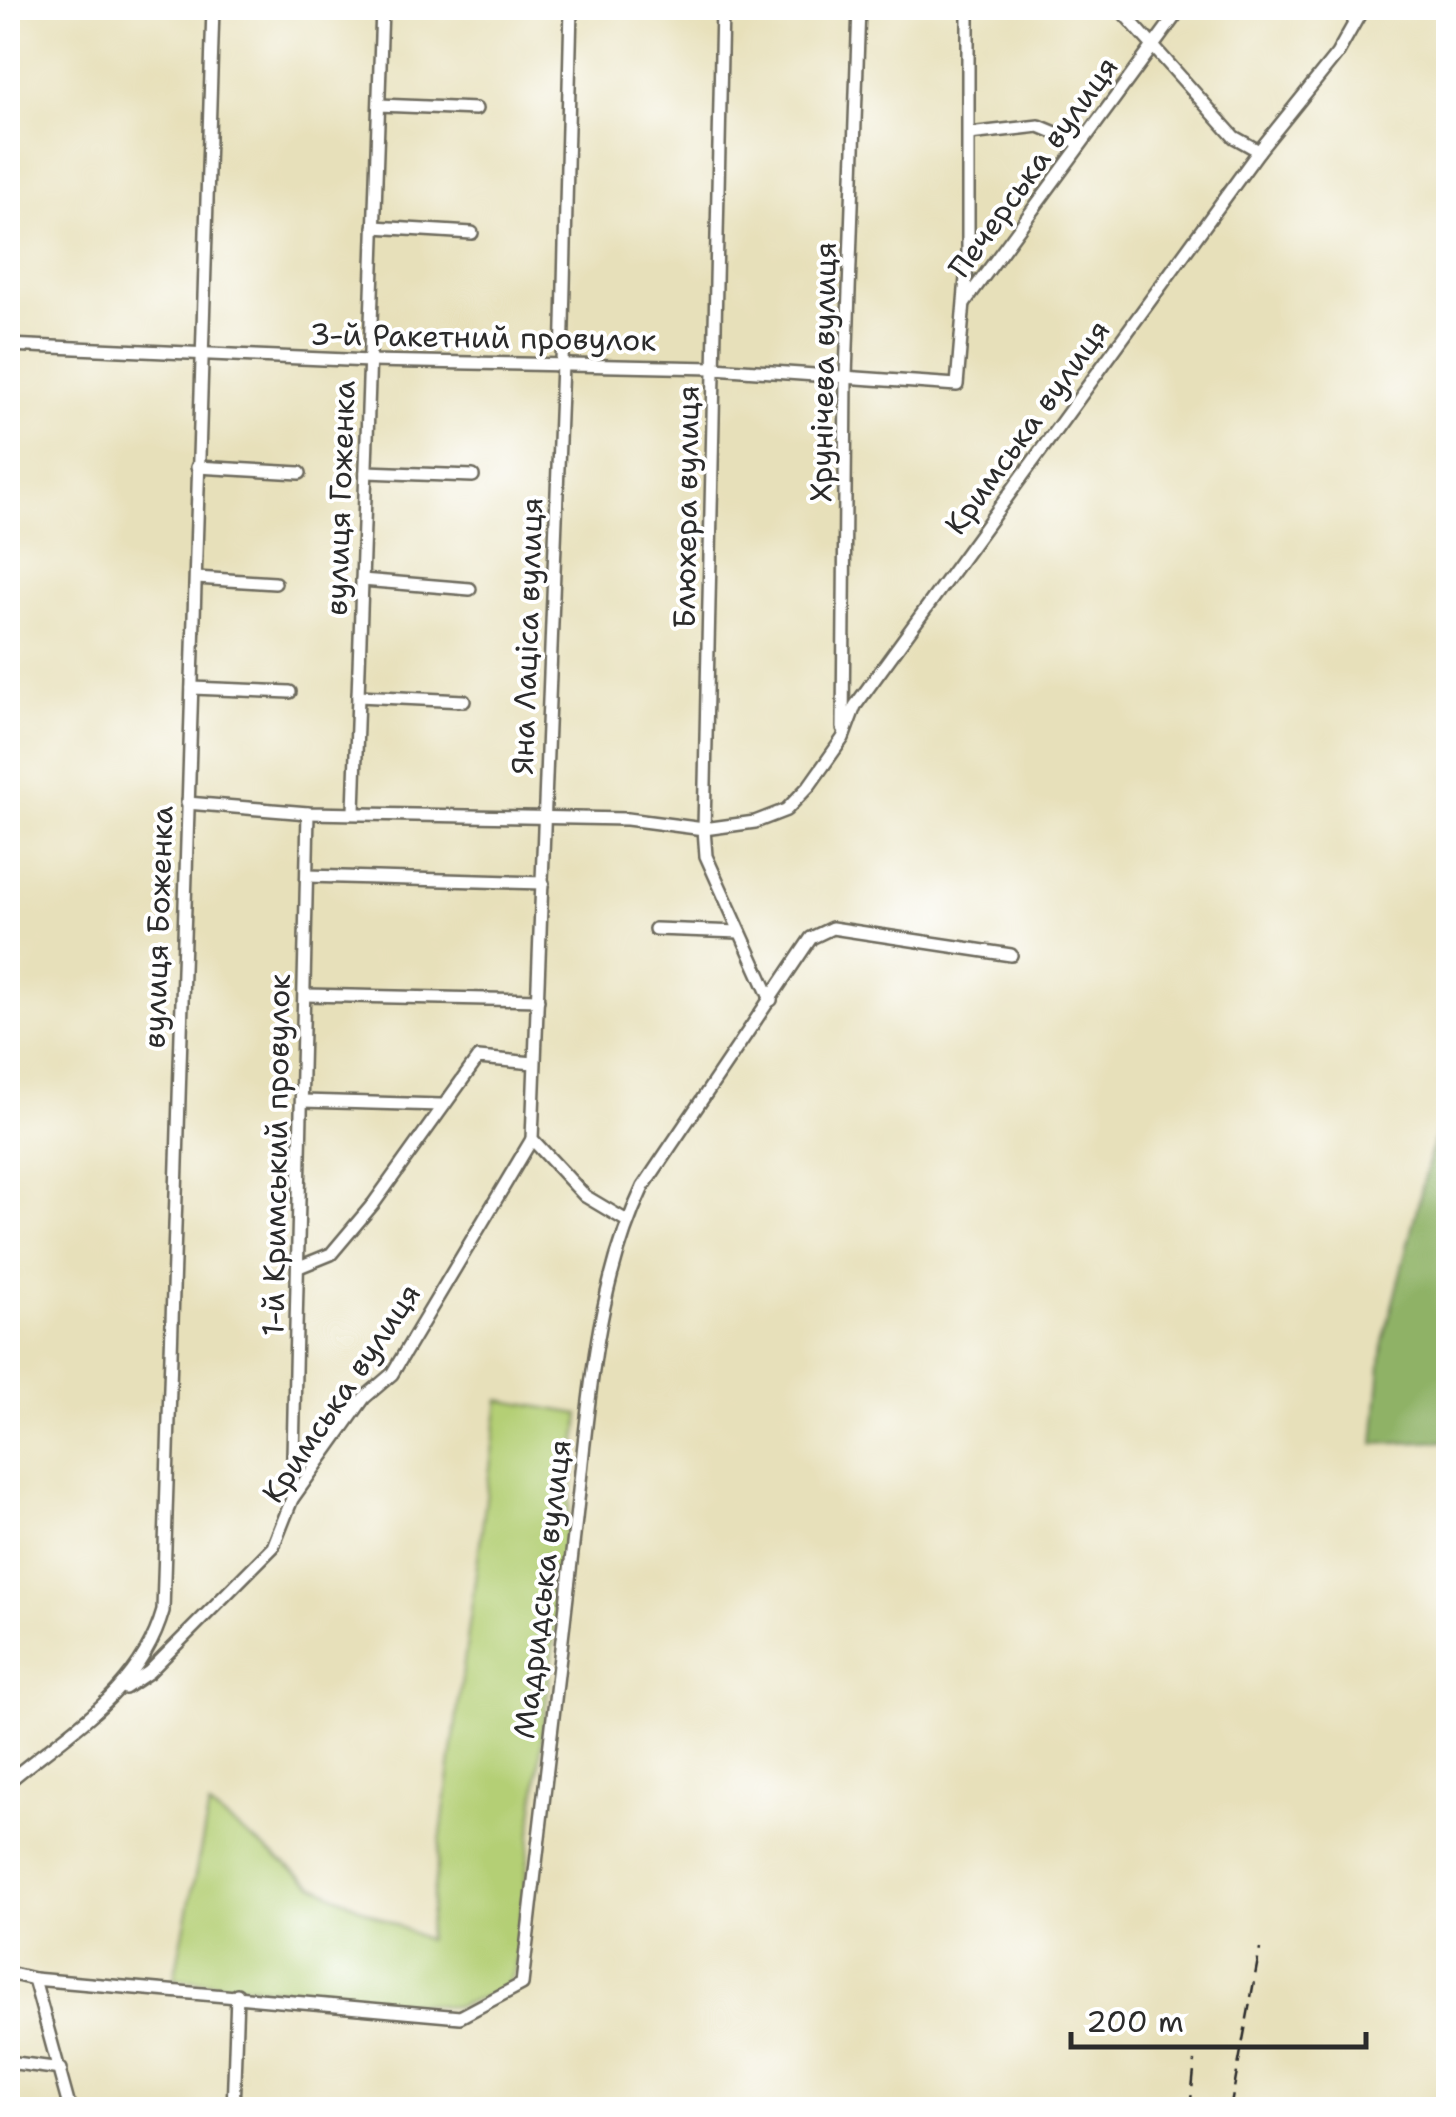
<svg xmlns="http://www.w3.org/2000/svg" width="1456" height="2117" font-family="'Shantell Sans',sans-serif">
	<style>
		.green { fill: #b4cf75; stroke: #707d50; stroke-width: 2.5 }
		.forest { fill: #8fb266; stroke: #5d6e48; stroke-width: 2.5 }
		.lines { fill: none; stroke-linecap: round; stroke-linejoin: round }
		.minor-casing { stroke: #6d6a5d; stroke-width: 16 }
		.minor { stroke: #fff; stroke-width: 11 }
		.rail { stroke: #2b2b2b; stroke-width: 2.5; stroke-dasharray: 15 8; stroke-linecap: butt }
		.labels { text-anchor: middle; dominant-baseline: central; stroke-width: 8; stroke-linejoin: round; paint-order: stroke }
		.street-label { font-size: 30px; fill: #2b2b2b; stroke: #fff }
	</style>
	<rect width="100%" height="100%" fill="#fff"/>
	<filter id="ink" filterUnits="userSpaceOnUse"><feTurbulence type="fractalNoise" baseFrequency=".01" numOctaves="2"/><feDisplacementMap in="SourceGraphic" scale="20" xChannelSelector="R" yChannelSelector="G"/><feConvolveMatrix kernelMatrix="1 2 1 2 8 2 1 2 1" color-interpolation-filters="sRGB"/></filter>
	<filter id="wash" filterUnits="userSpaceOnUse"><feTurbulence type="fractalNoise" baseFrequency=".0048" numOctaves="4" result="noise"/><feDisplacementMap in="SourceGraphic" scale="40" xChannelSelector="R" yChannelSelector="G"/><feGaussianBlur stdDeviation="2.25" result="paint"/><feColorMatrix in="noise" values="0 0 0 0 0 0 0 0 0 0 0 0 0 0 0 0 0 1.4 0 .05"/><feComposite in="paint" operator="in"/></filter>
	<g filter="url(#wash)">
		<rect width="100%" height="100%" fill="#e7e0ba"/>
		<path class="green" d="M499 1400 580 1414 515 1970 504 1990 455 2007 174 1979 209 1807 315 1886 427 1940Z"/>
		<path class="forest" d="M1448 1085V1441L1374 1444 1383 1342Z"/>
	</g>
	<g filter="url(#ink)">
		<g class="lines">
			<defs>
				<g id="minor">
					<path d="M571 8 562 364 532 1139 585 1196 627 1221"/>
					<path d="M722 8 704 829 706 856 771 1000"/>
					<path d="M1119 8 1234 137 1259 151"/>
					<path d="M379 105 476 109"/>
					<path d="M969 134 1039 126 1080 143"/>
					<path d="M374 227 472 233"/>
					<path d="M965 302 1181 8"/>
					<path d="M8 345 370 361 714 368 957 385 968 254V8"/>
					<path d="M197 467 300 473"/>
					<path d="M366 472 473 476"/>
					<path d="M196 578 275 583"/>
					<path d="M362 580 470 589"/>
					<path d="M192 688 290 692"/>
					<path d="M358 696 464 701"/>
					<path d="M843 728 846 376 859 8"/>
					<path d="M187 803 308 813 627 819 704 829 755 822 786 810 809 786 843 738 855 706 1259 151 1337 54 1363 8"/>
					<path d="M354 811 382 8"/>
					<path d="M308 876 543 883"/>
					<path d="M655 929 740 932"/>
					<path d="M305 995 538 1000"/>
					<path d="M303 1101 441 1105"/>
					<path d="M299 1267 331 1254 374 1203 478 1058 534 1063"/>
					<path d="M292 1499 308 813"/>
					<path d="M125 1688 149 1672 273 1547 292 1499 364 1398 392 1374 532 1139"/>
					<path d="M8 1782C68 1731 140 1692 163 1611L213 8"/>
					<path d="M8 1973 34 1979 460 2017 522 1984C539 1835 557 1686 574 1536 588 1420 592 1294 643 1187L811 938 832 928 1011 955"/>
					<path d="M34 1979 70 2110"/>
					<path d="M8 2062 61 2069"/>
					<path d="M233 2110 237 1994"/>
				</g>
			</defs>
			<use href="#minor" class="minor-casing"/>
			<use href="#minor" class="minor"/>
			<g class="rail">
				<path d="M1190 2110 1195 2061"/>
				<path d="M1230 2110 1260 1949"/>
			</g>
		</g>
	</g>
	<g class="labels">
		<g class="street-label">
			<text transform="translate(1033 167) rotate(-54)">Печерська вулиця</text>
			<text transform="translate(483 337) rotate(1)">3-й Ракетний провулок</text>
			<text transform="translate(823 372) rotate(-89)">Хрунічева вулиця</text>
			<text transform="translate(1027 427) rotate(-54)">Кримська вулиця</text>
			<text transform="translate(340 498) rotate(-88)">вулиця Гоженка</text>
			<text transform="translate(686 507) rotate(-89)">Блюхера вулиця</text>
			<text transform="translate(527 636) rotate(-88)">Яна Лаціса вулиця</text>
			<text transform="translate(158 927) rotate(-88)">вулиця Боженка</text>
			<text transform="translate(276 1155) rotate(-89)">1-й Кримський провулок</text>
			<text transform="translate(341 1393) rotate(-56)">Кримська вулиця</text>
			<text transform="translate(542 1589) rotate(-83)">Мадридська вулиця</text>
		</g>
	</g>
	<rect width="1456" height="2117" fill="none" stroke="#fff" stroke-width="40"/>
	<path d="M1071 2032v15h295v-15" fill="none" stroke="#2b2b2b" stroke-width="5"/>
	<text x="1086" y="2032" font-size="30" fill="#2b2b2b" stroke="#ffffff" stroke-width="8" paint-order="stroke">200 m</text>
</svg>
